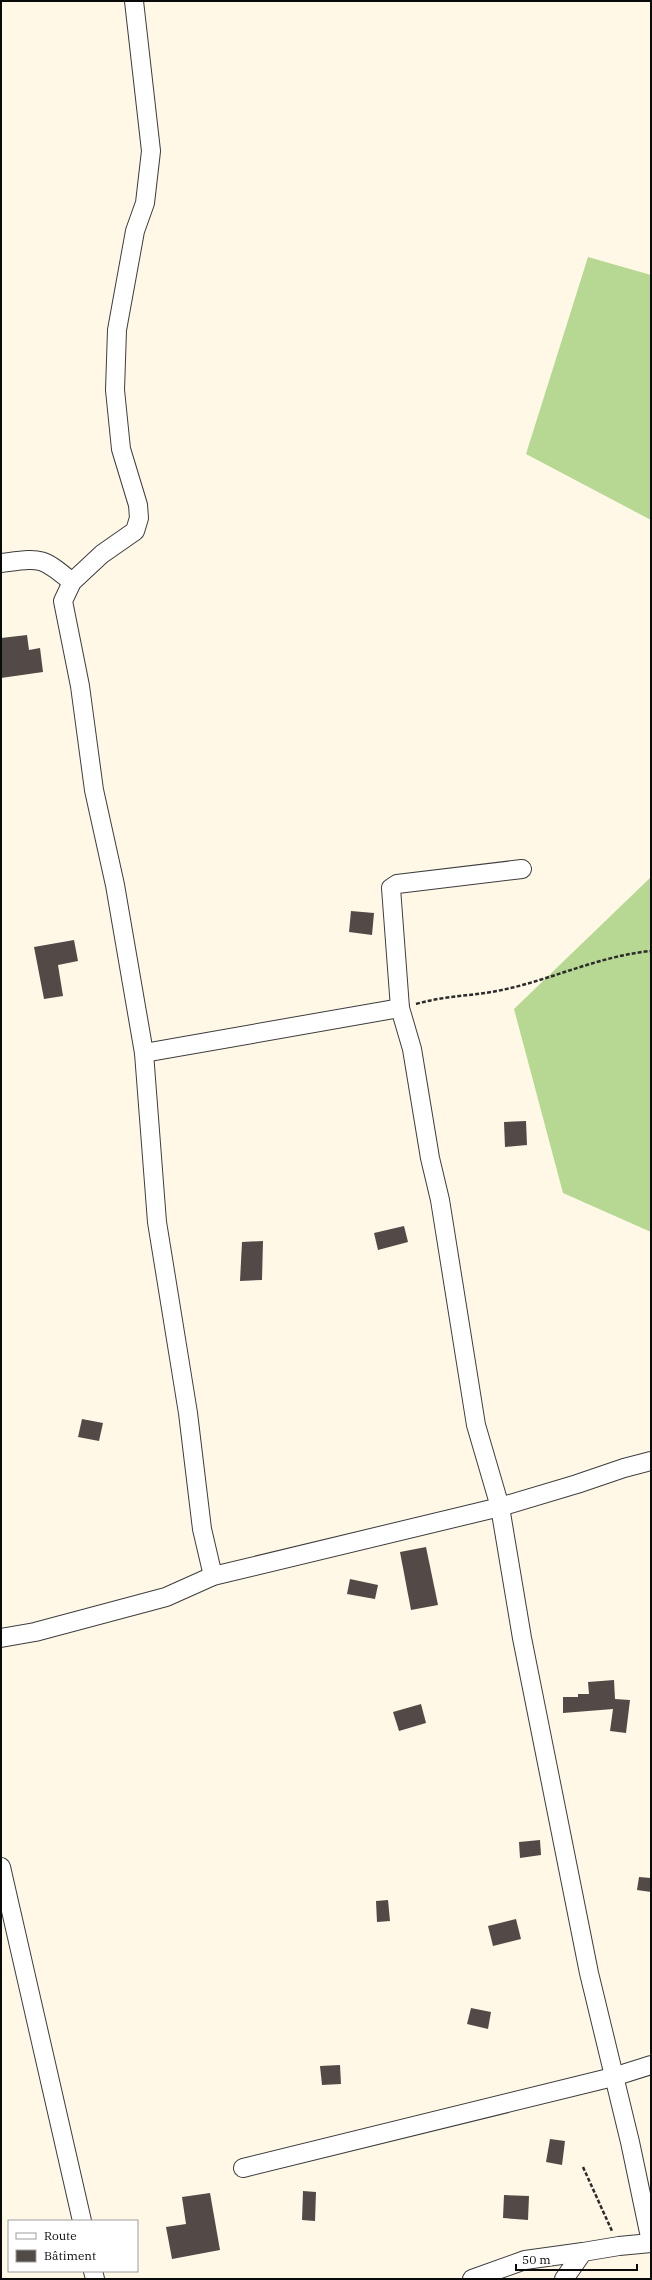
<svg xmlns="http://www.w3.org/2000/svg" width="652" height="2280" font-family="'IBM Plex Serif',serif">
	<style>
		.forest { fill: #b6d892 }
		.building { fill: #524a47 }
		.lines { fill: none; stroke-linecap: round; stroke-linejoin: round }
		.street-casing { stroke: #3d3d3d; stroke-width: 20 }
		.path { stroke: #2c2c2c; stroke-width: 2.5; stroke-dasharray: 4 2; stroke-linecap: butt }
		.street { stroke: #fff; stroke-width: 18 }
	</style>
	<rect width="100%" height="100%" fill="#fff8e7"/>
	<g class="forest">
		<path d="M588 257 651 275V520L526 454Z"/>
		<path d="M651 877V1232L563 1193 514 1009Z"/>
	</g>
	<g class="building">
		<path d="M27 635 29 650 40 648 43 672 1 678V638Z"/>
		<path d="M351 911 374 913 372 935 349 932Z"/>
		<path d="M74 940 78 961 58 965 63 996 44 999 34 947Z"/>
		<path d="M526 1121 527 1145 505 1147 504 1122Z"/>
		<path d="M404 1226 408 1242 378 1250 374 1233Z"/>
		<path d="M263 1241 262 1280 240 1281 242 1242Z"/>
		<path d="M82 1419 103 1423 99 1441 78 1437Z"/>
		<path d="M426 1547 438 1605 411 1610 400 1552Z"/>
		<path d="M350 1579 378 1585 375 1599 347 1594Z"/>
		<path d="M614 1680 615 1699 630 1700 626 1733 610 1731 613 1709 563 1713V1697H578V1694H589L588 1682Z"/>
		<path d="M421 1704 426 1723 399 1731 393 1712Z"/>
		<path d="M540 1840 541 1855 520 1858 519 1842Z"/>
		<path d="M639 1877 651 1878V1892L637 1890Z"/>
		<path d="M388 1900 390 1921 377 1922 376 1901Z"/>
		<path d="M516 1919 521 1939 493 1946 488 1926Z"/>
		<path d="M471 2008 491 2012 488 2029 467 2024Z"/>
		<path d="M340 2065 341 2084 322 2085 320 2066Z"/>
		<path d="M550 2139 565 2141 562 2165 546 2162Z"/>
		<path d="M303 2191 316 2192 315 2221 302 2220Z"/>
		<path d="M210 2193 220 2250 172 2259 166 2227 186 2224 182 2197Z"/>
		<path d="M504 2195 529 2196 528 2220 503 2218Z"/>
	</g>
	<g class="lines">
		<defs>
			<g id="street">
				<path d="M134 1 151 151 145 203 135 231 117 330 115 390 121 449 138 505 139 518 135 531 102 554 72 582 63 601 80 686 94 790 115 885 144 1053 157 1222 188 1413 202 1529 213 1576"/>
				<path d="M1 563C41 558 41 556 72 582"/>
				<path d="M522 869 397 884 391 888 400 1008 412 1049 430 1158 440 1200 476 1425 500 1507 522 1638 589 1973 630 2142 651 2242"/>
				<path d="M144 1053 400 1008"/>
				<path d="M1 1638 35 1632 166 1597 213 1576 500 1507 577 1484 624 1468 651 1461"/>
				<path d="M1 1867 82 2221"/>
				<path d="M243 2168 613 2077 651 2065"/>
				<path d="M93 2271 95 2279"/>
				<path d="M472 2279 525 2260 583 2252"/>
				<path d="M564 2279 583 2252 619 2246 651 2243"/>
			</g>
		</defs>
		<use href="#street" class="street-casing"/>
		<g class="path">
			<path d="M416 1004C443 996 470 996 497 991 549 981 598 956 651 951"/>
			<path d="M583 2167 612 2231"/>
		</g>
		<use href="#street" class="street"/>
	</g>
	<rect width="652" height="2280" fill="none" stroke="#0a0a0a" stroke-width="4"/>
	<rect x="8" y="2220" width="130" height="52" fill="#ffffff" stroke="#9d9d9d"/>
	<rect x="16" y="2233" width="20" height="6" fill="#ffffff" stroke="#9d9d9d"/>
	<text x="44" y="2240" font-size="12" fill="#0a0a0a">Route</text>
	<rect x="16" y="2250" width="20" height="12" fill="#524a47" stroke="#9d9d9d"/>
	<text x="44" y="2260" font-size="12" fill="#0a0a0a">Bâtiment</text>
	<path d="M516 2264v6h121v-6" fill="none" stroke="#0a0a0a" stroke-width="2"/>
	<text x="522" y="2264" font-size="12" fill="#0a0a0a" stroke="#ffffff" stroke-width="3" paint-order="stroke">50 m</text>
</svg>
